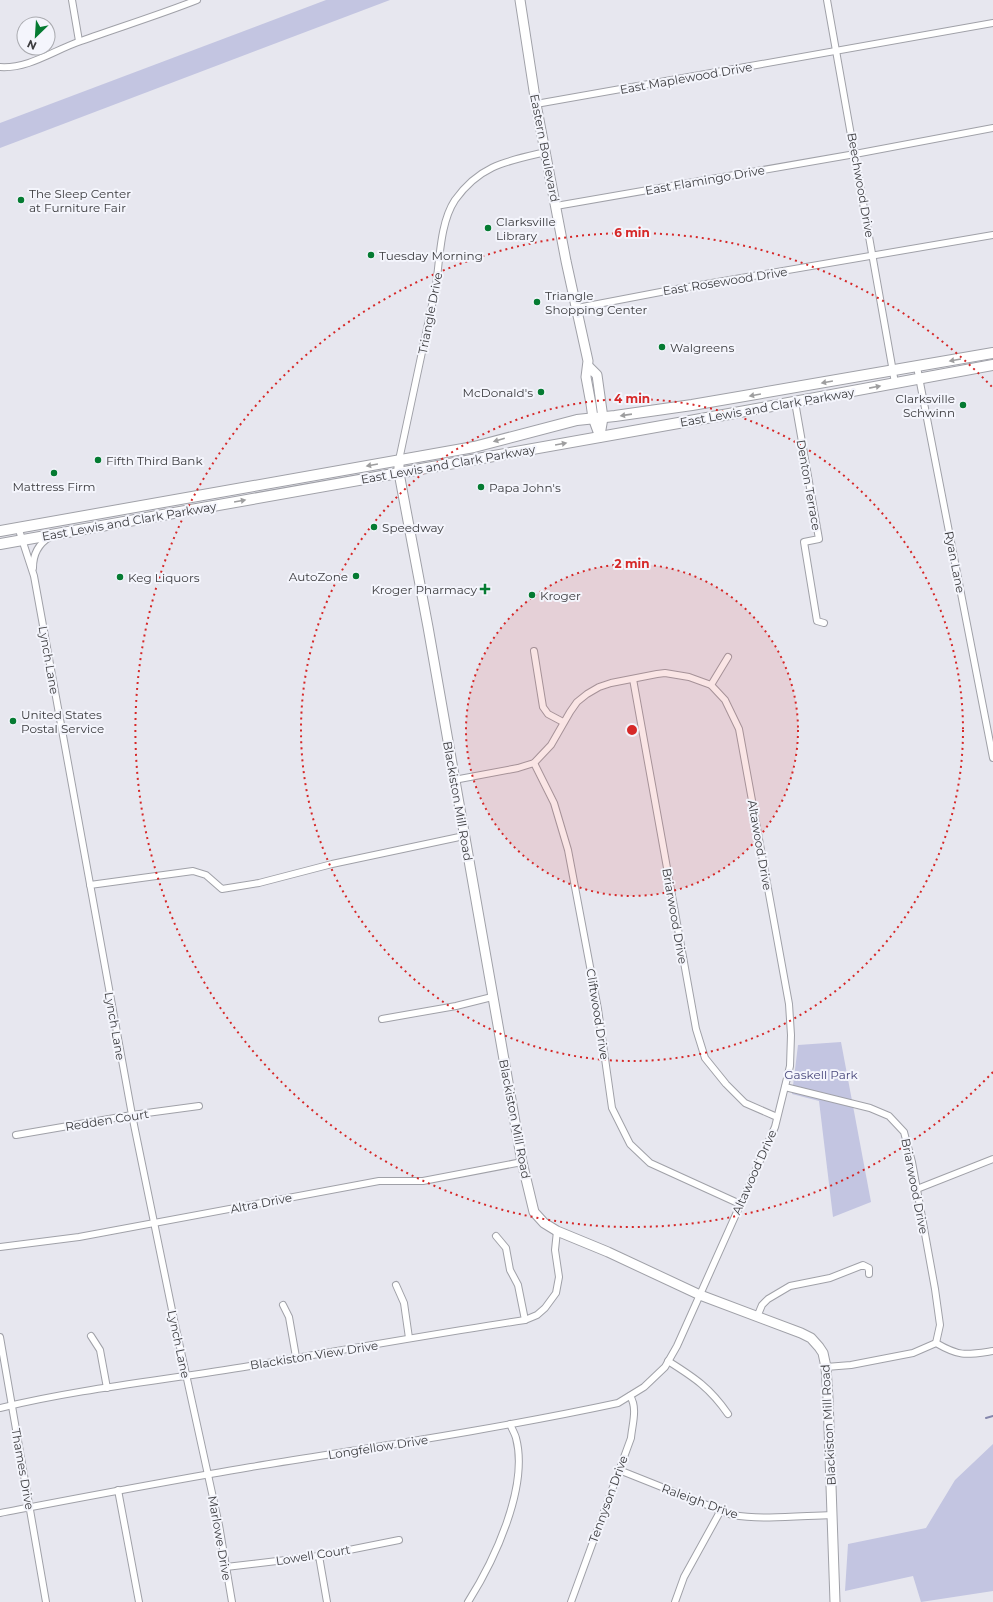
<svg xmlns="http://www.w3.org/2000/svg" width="993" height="1602" font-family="Montserrat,sans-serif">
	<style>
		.green { fill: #c3c5e1 }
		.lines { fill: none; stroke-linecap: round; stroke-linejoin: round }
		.stream { stroke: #8587ac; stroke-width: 2 }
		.minor-casing { stroke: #a0a1a8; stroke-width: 8 }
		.secondary-casing { stroke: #a0a1a8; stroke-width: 11 }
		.primary-casing { stroke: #a0a1a8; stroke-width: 12 }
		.minor { stroke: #fff; stroke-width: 6 }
		.secondary { stroke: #fff; stroke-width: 9 }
		.primary { stroke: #fff; stroke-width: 10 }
		.oneway { fill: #9e9e9f }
		.ring { fill: none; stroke: #d62828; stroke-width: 2; stroke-dasharray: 2 4 }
		.poi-dot { fill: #057b32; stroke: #f4f5fc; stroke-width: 1.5 }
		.labels { text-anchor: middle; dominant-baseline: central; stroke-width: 4; stroke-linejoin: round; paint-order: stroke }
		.street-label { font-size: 12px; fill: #3c3c3f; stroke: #f4f5fc }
		.poi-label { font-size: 12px; fill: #3c3c3f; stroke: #f4f5fc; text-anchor: start }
		.park-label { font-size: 12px; fill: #49487c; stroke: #f4f5fc }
		.centre { fill: #d62828; stroke: #f4f5fc; stroke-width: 2 }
		.ring-label { font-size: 12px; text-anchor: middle; font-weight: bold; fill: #d62828; stroke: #f4f5fc; stroke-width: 4; stroke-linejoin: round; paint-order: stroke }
	</style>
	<rect width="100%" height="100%" fill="#e7e7ef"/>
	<g class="green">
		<path d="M326 0H390L0 148V123Z"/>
		<path d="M841 1042 871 1202 833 1217 819 1101 792 1094 798 1045Z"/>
		<path d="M993 1444V1591L921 1602 913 1576 845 1591 848 1544 926 1528 955 1480Z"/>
	</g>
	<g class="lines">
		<path class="stream" d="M986 1418 993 1416"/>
		<defs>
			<g id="minor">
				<path d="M72 0 79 41"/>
				<path d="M827 0 895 383"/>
				<path d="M0 67C29 69 54 50 81 41 120 27 159 15 197 0"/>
				<path d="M536 104 993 23"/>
				<path d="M556 206 855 154 993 128"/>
				<path d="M577 308 671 290 993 235"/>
				<path d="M917 367 993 758"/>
				<path d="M795 402 819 539 804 542 817 621 824 623"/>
				<path d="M399 460C411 404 423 348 435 291 440 264 439 224 455 200 480 165 507 161 546 152"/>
				<path d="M18 527 34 576 132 1115 173 1315 219 1525 232 1602"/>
				<path d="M33 568C33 555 38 544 50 537"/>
				<path d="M534 651 543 707 548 714 563 722"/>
				<path d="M633 679 696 1029 705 1058 726 1084 745 1103 777 1117"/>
				<path d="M711 685 728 657"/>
				<path d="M534 763 554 803 568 850 598 1009 612 1108 630 1144 650 1163 740 1204"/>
				<path d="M90 885 193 871 206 875 222 889 259 883 332 864 464 836"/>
				<path d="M382 1019 456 1006 492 997"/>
				<path d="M785 1087 870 1108 889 1116 904 1132 912 1162 935 1289 940 1325 936 1343"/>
				<path d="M16 1135 132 1115 199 1106"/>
				<path d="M917 1189 993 1159"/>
				<path d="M496 1236 506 1248 510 1270 518 1285 525 1320"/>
				<path d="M0 1247 79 1237 379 1181H423L522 1162"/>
				<path d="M396 1285 404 1303 409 1338"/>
				<path d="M283 1305 289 1317 296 1357"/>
				<path d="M757 1317 762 1305 768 1299 790 1286 830 1278 863 1265 869 1268V1274"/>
				<path d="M91 1336 100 1350 107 1388"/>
				<path d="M0 1337 46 1602"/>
				<path d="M668 1361C695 1378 710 1388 728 1414"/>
				<path d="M826 1367 851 1365 913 1353 936 1343C960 1357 966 1355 993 1351"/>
				<path d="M0 1408C82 1388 167 1380 250 1366 342 1350 433 1334 525 1320L537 1315 545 1308 556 1293 559 1277 555 1250 557 1231"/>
				<path d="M619 1470 732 1515C765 1520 799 1516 832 1515"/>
				<path d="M118 1490 139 1602"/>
				<path d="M0 1513C84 1497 167 1481 251 1467 374 1447 497 1429 618 1403L644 1387 665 1367 677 1346 775 1127 790 1066 791 1035 789 1004 739 729 725 700 711 685 689 677 665 673 657 674 611 683 599 687 587 694 577 702 570 712 551 745 534 763 518 768 454 780"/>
				<path d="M319 1556 327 1602"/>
				<path d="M226 1567 319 1556 399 1540"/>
				<path d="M468 1602C494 1561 529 1487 516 1438 515 1434 512 1429 510 1424"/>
				<path d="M571 1602 631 1438C632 1425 638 1408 630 1396"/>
				<path d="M675 1602 684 1577 721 1510"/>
			</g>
			<g id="secondary">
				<path d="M520 0 536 104 566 261 588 361 586 377 591 404 593 418 600 437"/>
				<path d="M588 366 597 375 603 418 600 435"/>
				<path d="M399 460V473L428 627 522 1162 534 1212 544 1223 557 1231 608 1252 700 1295 801 1333 811 1338 819 1347 823 1353 826 1367 828 1398 835 1602"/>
			</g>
			<g id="primary">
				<path d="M0 531 474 447 577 420 615 416 692 405 993 353"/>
				<path d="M0 544 729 414 993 365"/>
			</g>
		</defs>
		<use href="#minor" class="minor-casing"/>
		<use href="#secondary" class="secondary-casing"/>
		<use href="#primary" class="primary-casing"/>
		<use href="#minor" class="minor"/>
		<use href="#secondary" class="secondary"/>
		<use href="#primary" class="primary"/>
	</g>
	<defs><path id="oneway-solid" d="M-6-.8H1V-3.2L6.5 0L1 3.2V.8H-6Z"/></defs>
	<g class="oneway">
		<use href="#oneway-solid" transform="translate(955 360) rotate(170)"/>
		<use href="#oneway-solid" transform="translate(827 382) rotate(170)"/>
		<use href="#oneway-solid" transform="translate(875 387) rotate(-11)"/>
		<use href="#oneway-solid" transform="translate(755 395) rotate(170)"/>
		<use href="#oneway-solid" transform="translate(626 415) rotate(172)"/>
		<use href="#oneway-solid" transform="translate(499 440) rotate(164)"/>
		<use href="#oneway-solid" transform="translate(561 444) rotate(-10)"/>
		<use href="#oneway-solid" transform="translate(372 465) rotate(170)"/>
		<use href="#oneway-solid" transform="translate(240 501) rotate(-10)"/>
	</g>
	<circle cx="632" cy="730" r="166" fill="#d62828" fill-opacity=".12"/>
	<g class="ring">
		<circle cx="632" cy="730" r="166"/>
		<circle cx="632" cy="730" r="331"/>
		<path d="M993 1072A497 497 0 1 1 993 388"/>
	</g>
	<g class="poi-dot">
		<circle cx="21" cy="200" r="4"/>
		<circle cx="488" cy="228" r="4"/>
		<circle cx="371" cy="255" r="4"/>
		<circle cx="537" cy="302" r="4"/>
		<circle cx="662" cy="347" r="4"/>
		<circle cx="541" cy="392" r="4"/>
		<circle cx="963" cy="405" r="4"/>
		<circle cx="98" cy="460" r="4"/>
		<circle cx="54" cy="473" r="4"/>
		<circle cx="481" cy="487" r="4"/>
		<circle cx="374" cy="527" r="4"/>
		<circle cx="356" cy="576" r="4"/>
		<circle cx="120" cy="577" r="4"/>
		<path d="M483 583h4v4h4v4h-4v4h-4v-4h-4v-4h4z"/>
		<circle cx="532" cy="595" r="4"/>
		<circle cx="13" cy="721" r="4"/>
	</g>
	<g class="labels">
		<g class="street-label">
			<text transform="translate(686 78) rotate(-10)">East Maplewood Drive</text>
			<text transform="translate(545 148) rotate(79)">Eastern Boulevard</text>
			<text transform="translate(705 180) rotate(-10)">East Flamingo Drive</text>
			<text transform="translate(861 185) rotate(80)">Beechwood Drive</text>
			<text transform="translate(725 281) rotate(-9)">East Rosewood Drive</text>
			<text transform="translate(430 313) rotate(-79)">Triangle Drive</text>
			<text transform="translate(767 407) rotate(-10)">East Lewis and Clark Parkway</text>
			<text transform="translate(448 464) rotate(-10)">East Lewis and Clark Parkway</text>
			<text transform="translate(809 485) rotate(80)">Denton Terrace</text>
			<text transform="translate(129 521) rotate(-10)">East Lewis and Clark Parkway</text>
			<text transform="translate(955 562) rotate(79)">Ryan Lane</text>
			<text transform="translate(49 660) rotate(80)">Lynch Lane</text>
			<text transform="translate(458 801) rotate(80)">Blackiston Mill Road</text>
			<text transform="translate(760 845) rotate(80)">Altawood Drive</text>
			<text transform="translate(675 916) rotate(80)">Briarwood Drive</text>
			<text transform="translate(598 1014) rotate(81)">Cliftwood Drive</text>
			<text transform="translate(115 1026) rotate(80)">Lynch Lane</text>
			<text transform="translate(515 1119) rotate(79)">Blackiston Mill Road</text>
			<text transform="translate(107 1120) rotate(-9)">Redden Court</text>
			<text transform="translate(754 1172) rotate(-66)">Altawood Drive</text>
			<text transform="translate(915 1186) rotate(79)">Briarwood Drive</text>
			<text transform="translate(261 1203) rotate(-11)">Altra Drive</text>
			<text transform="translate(179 1344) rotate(78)">Lynch Lane</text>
			<text transform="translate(314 1355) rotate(-9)">Blackiston View Drive</text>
			<text transform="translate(828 1425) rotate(-93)">Blackiston Mill Road</text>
			<text transform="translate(378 1447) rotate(-9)">Longfellow Drive</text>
			<text transform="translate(23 1469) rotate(80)">Thames Drive</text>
			<text transform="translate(608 1499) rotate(-70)">Tennyson Drive</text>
			<text transform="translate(700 1501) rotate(20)">Raleigh Drive</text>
			<text transform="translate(220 1538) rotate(80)">Marlowe Drive</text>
			<text transform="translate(313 1555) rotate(-9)">Lowell Court</text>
		</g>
		<g class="poi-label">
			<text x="29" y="193">The Sleep Center<tspan x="29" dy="14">at Furniture Fair</tspan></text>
			<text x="496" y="221">Clarksville<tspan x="496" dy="14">Library</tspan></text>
			<text x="379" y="255">Tuesday Morning</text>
			<text x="545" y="295">Triangle<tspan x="545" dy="14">Shopping Center</tspan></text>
			<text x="670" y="347">Walgreens</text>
			<text x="533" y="392" text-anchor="end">McDonald's</text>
			<text x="955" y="398" text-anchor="end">Clarksville<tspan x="955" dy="14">Schwinn</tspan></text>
			<text x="106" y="460">Fifth Third Bank</text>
			<text x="54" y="486" text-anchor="middle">Mattress Firm</text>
			<text x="489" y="487">Papa John's</text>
			<text x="382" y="527">Speedway</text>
			<text x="348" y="576" text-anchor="end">AutoZone</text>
			<text x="128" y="577">Keg Liquors</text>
			<text x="477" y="589" text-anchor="end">Kroger Pharmacy</text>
			<text x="540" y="595">Kroger</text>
			<text x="21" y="714">United States<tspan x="21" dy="14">Postal Service</tspan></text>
		</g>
		<g class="park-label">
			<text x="821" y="1074">Gaskell Park</text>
		</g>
	</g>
	<circle cx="632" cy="730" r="6" class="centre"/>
	<g class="ring-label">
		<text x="632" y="237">6 min</text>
		<text x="632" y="403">4 min</text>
		<text x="632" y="568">2 min</text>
	</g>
	<g transform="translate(36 36) rotate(205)"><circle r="19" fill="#f4f5fc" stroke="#aaabb0"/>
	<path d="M0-3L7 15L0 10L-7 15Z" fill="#057b32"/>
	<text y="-6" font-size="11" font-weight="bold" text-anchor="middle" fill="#3c3c3f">N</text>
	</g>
</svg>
